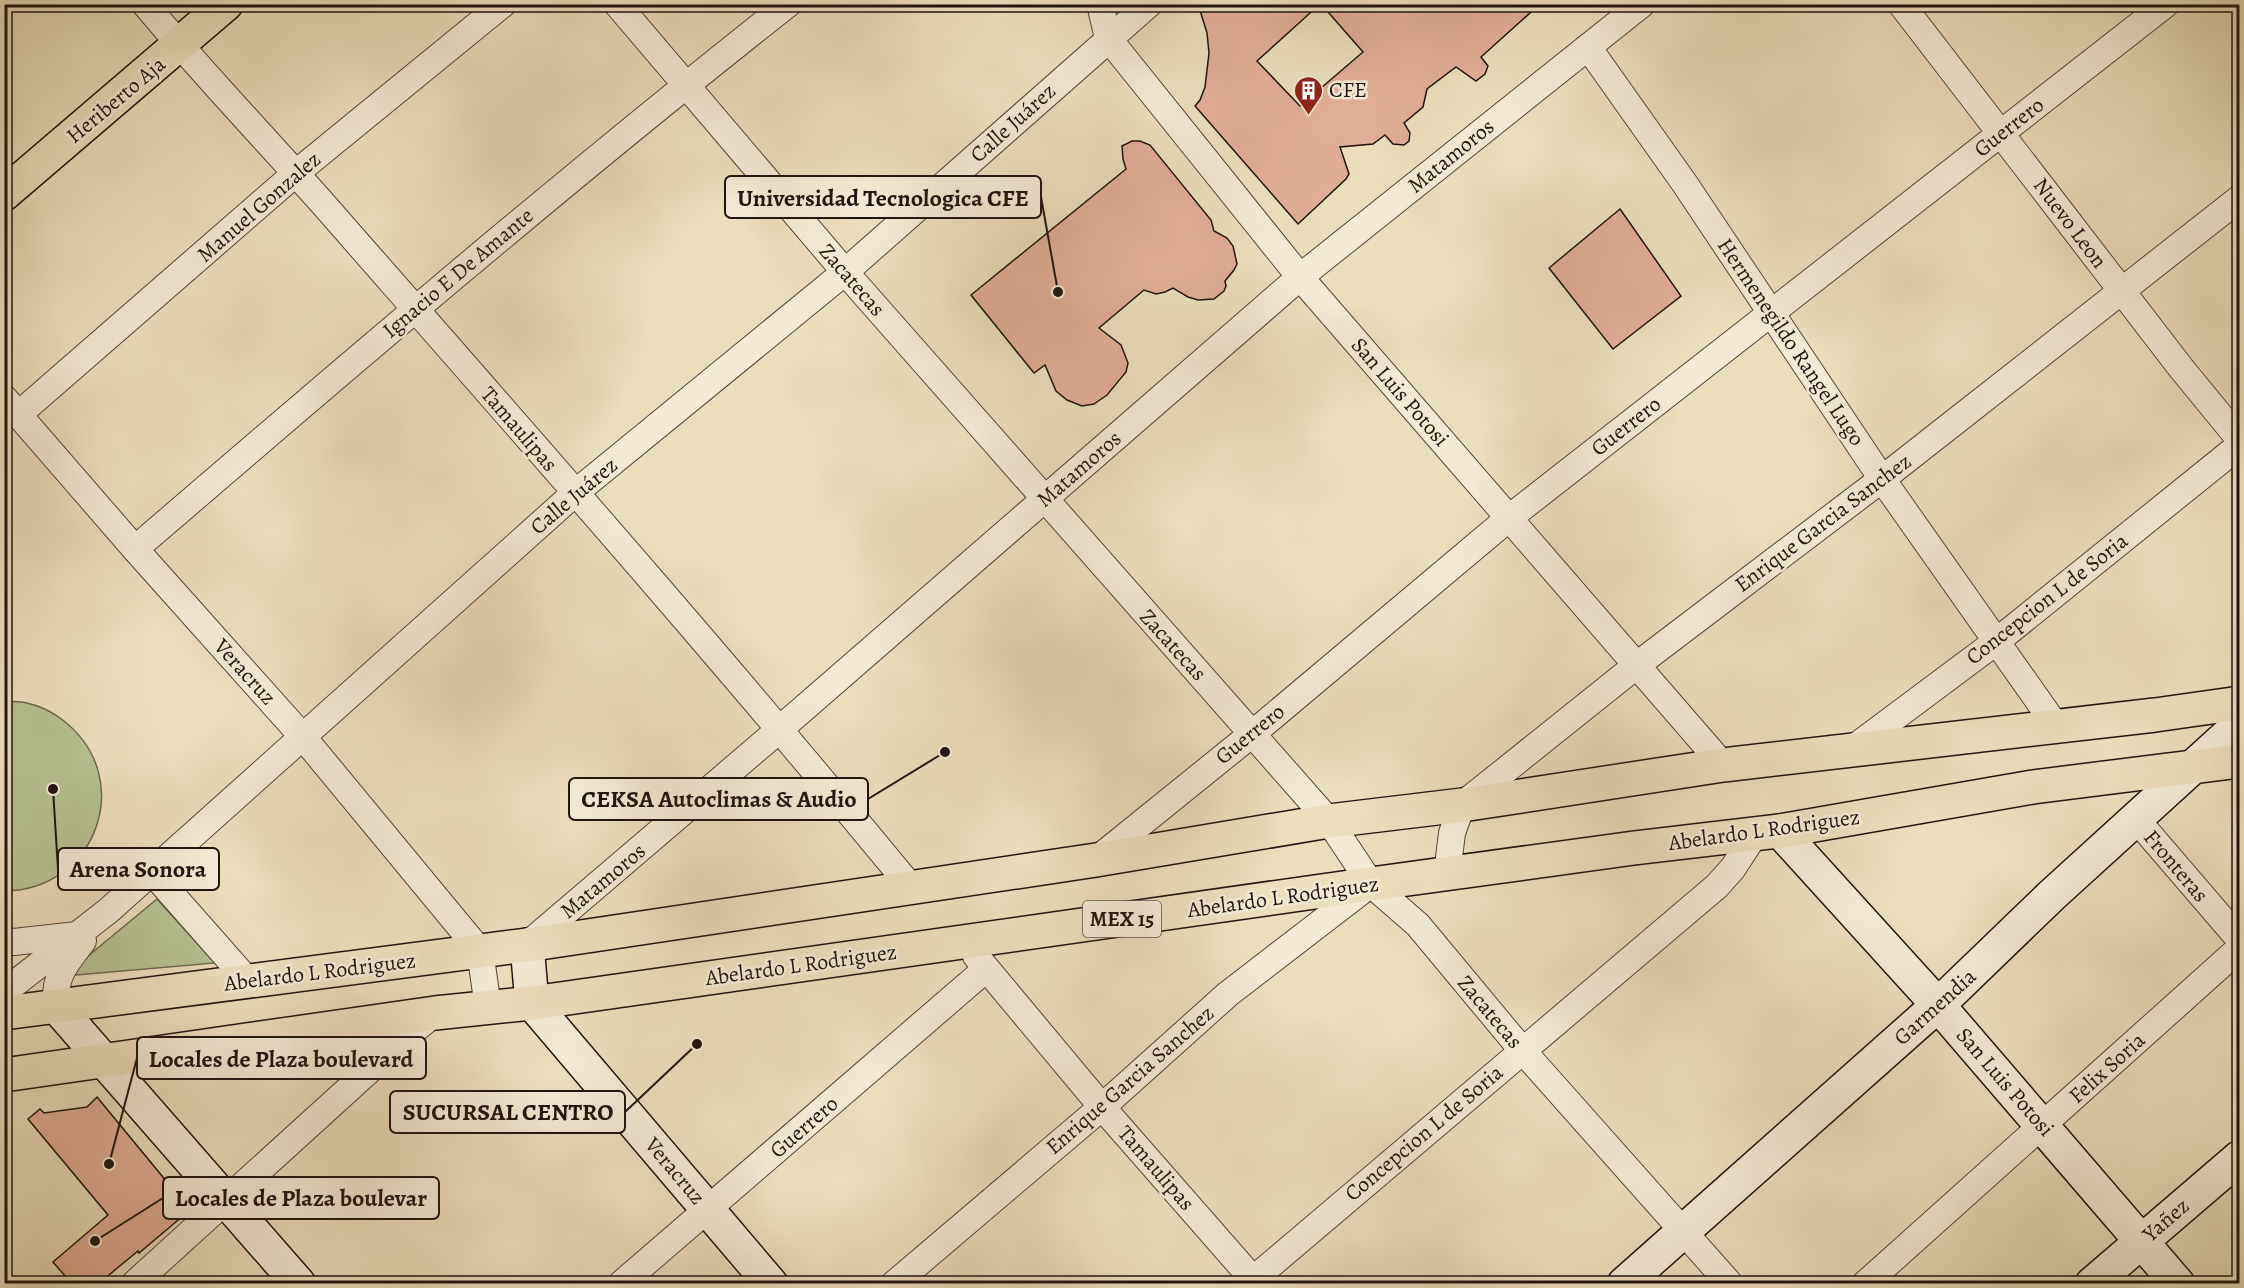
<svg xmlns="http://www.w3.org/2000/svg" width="2244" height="1288" font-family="Alegreya,serif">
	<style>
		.green { fill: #b6c191; stroke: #6a6a50; stroke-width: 1.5 }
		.building { fill: #e0ad95; stroke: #1f140f; stroke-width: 1.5 }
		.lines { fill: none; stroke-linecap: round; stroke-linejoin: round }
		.street-casing { stroke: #52463a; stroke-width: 28 }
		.secondary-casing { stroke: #1f140f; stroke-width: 36 }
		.primary-casing { stroke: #1f140f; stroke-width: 36 }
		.street { stroke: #f2ead3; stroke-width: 26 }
		.secondary { stroke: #f2ead3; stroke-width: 33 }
		.primary { stroke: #ebdebb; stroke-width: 33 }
		.labels { text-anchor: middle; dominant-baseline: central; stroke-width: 5; stroke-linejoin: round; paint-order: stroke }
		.shield { fill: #f2ead3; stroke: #5e544a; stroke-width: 1.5 }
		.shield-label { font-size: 21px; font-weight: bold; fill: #1f140f }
		.poi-label { font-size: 22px; fill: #1f140f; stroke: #f2ead3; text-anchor: start }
		.street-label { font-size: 22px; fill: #1f140f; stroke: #f2ead3 }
		.leader { fill: none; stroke: #1f140f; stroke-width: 2 }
		.callout-dot { fill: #1f140f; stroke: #f2ead3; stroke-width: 2 }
		.callout { fill: #f2ead3; stroke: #1f140f; stroke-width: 2 }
		.callout-label { font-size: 24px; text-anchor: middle; font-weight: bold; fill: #1f140f }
	</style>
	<rect width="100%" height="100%" fill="#ebdebb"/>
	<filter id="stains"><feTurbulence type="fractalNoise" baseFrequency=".00333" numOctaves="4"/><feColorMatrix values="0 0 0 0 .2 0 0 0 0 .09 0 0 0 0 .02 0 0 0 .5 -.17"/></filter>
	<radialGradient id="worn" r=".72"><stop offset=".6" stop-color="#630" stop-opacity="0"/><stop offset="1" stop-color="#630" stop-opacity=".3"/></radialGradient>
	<g class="green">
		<path d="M4 701C12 702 20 701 27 703 41 706 54 713 64 721 137 779 96 890 5 891Z"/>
		<path d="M157 899 215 963 64 976Z"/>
	</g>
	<g class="building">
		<path d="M1198 4H1320L1257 61 1300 106 1363 52 1321 4H1540L1481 57 1488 66 1485 74 1476 81 1456 67 1427 89 1423 107 1404 123 1410 133 1409 141 1404 145 1393 144 1385 135 1373 144 1340 147 1349 174 1346 179 1298 224 1195 106 1200 100 1205 87 1209 53 1207 33Z"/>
		<path d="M1132 141H1140L1150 145 1211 220 1214 231 1227 238 1233 246 1237 264 1234 270 1225 281 1226 286 1224 291 1214 299 1198 300 1188 297 1173 288 1165 292 1156 294 1144 290 1099 328 1121 345 1128 363 1126 372 1107 395 1094 404 1082 406 1067 400 1056 391 1045 365 1034 373 971 295 1126 169 1123 159 1122 146Z"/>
		<path d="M1620 209 1681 296 1613 349 1549 268Z"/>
		<path d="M97 1097 190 1210 139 1253 138 1251 98 1284H72L53 1262 108 1215 28 1119 40 1109 44 1113 87 1107Z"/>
	</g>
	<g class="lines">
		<defs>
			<g id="street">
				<path d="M145 4C203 74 265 138 325 206 522 431 720 655 910 886"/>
				<path d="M617 4 845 272 1329 821 1371 884 1418 925 1522 1050 1730 1284"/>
				<path d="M1100 4 1108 38 1300 277 1723 765"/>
				<path d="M1901 4 2181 368 2240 440"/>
				<path d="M1588 47 1685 184 1882 479 2056 726"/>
				<path d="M4 398 135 549 303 737 480 951 488 1007"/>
				<path d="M19 414 296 173 503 4"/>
				<path d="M135 549C350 364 565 180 788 4"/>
				<path d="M1851 750 1997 641 2240 445"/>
				<path d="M2136 819 2240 940"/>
				<path d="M1096 860 1252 734 1509 518 2166 4"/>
				<path d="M152 872 249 982"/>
				<path d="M1447 874 1452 833 1462 805 1637 665 1882 479 2240 198"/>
				<path d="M4 941 14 942 77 935"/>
				<path d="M527 945 780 729 1300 277 1642 4"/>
				<path d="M976 956 1102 1107 1257 1284"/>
				<path d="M4 992 108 911 575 493 845 272 1149 4"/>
				<path d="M56 1006C54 976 65 964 83 941"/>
				<path d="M134 1284 407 1036 435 1013"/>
				<path d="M621 1284 986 969"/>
				<path d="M894 1284 1102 1107 1228 994 1371 884"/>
				<path d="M1248 1284 1717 886 1733 868 1755 834"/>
				<path d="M1865 1284 2240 948"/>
			</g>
			<g id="secondary">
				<path d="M1780 831 1938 1005 2178 1284"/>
				<path d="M527 945 532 1003 771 1284"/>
				<path d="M56 1006 299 1284"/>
				<path d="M1624 1284 1938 1005 2051 896 2240 724"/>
				<path d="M2092 1284 2240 1157"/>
			</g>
			<g id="primary">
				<path d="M4 194 226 4"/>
				<path d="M4 1013 527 945 1096 860 1329 821 1462 805 1723 765 2155 715 2240 703"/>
				<path d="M4 1075 435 1013 532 1003 1371 884 1634 848 1780 831 2033 787 2240 761"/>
			</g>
		</defs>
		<use href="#street" class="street-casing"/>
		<use href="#secondary" class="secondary-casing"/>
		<use href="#primary" class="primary-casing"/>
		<use href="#street" class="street"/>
		<use href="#secondary" class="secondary"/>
		<use href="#primary" class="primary"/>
	</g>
	<defs>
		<symbol id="building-pin" viewBox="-11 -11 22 30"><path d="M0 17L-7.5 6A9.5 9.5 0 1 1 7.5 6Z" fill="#8f2418" stroke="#f2ead3"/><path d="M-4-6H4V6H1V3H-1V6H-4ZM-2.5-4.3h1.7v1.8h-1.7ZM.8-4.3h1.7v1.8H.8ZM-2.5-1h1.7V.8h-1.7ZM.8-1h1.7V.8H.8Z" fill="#fff"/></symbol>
	</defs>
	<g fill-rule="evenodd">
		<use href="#building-pin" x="1292" y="74" width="33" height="45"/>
	</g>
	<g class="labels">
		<rect class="shield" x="1083" y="901" width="78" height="36" rx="4.5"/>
		<g class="shield-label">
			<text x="1122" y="919">MEX 15</text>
		</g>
		<g class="poi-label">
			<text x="1329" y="90">CFE</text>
		</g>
		<g class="street-label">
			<text transform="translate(116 100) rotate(-40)">Heriberto Aja</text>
			<text transform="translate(1013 123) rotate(-42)">Calle Juárez</text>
			<text transform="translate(2009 127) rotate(-38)">Guerrero</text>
			<text transform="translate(1451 156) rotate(-39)">Matamoros</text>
			<text transform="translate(259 207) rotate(-41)">Manuel Gonzalez</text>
			<text transform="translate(2070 223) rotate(53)">Nuevo Leon</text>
			<text transform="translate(458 273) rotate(-40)">Ignacio E De Amante</text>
			<text transform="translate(852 280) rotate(49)">Zacatecas</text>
			<text transform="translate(1791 342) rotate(56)">Hermenegildo Rangel Lugo</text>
			<text transform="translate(1400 392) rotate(49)">San Luis Potosi</text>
			<text transform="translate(1626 426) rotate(-38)">Guerrero</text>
			<text transform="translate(519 429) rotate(49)">Tamaulipas</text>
			<text transform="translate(1079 469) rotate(-41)">Matamoros</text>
			<text transform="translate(574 496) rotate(-40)">Calle Juárez</text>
			<text transform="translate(1823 523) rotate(-37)">Enrique Garcia Sanchez</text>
			<text transform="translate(2047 599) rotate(-38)">Concepcion L de Soria</text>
			<text transform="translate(1173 645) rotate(48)">Zacatecas</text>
			<text transform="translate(245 672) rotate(48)">Veracruz</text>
			<text transform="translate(1250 734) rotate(-39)">Guerrero</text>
			<text transform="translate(1764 830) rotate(-8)">Abelardo L Rodriguez</text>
			<text transform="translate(2176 866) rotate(50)">Fronteras</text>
			<text transform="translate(603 881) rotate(-40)">Matamoros</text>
			<text transform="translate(1283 897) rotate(-8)">Abelardo L Rodriguez</text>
			<text transform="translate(801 965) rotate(-8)">Abelardo L Rodriguez</text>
			<text transform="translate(320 972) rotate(-7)">Abelardo L Rodriguez</text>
			<text transform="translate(1935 1007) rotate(-42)">Garmendia</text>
			<text transform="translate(1490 1012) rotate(50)">Zacatecas</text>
			<text transform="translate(2107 1068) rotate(-42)">Felix Soria</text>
			<text transform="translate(1130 1080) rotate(-41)">Enrique Garcia Sanchez</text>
			<text transform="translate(2005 1082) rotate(49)">San Luis Potosi</text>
			<text transform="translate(804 1127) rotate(-41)">Guerrero</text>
			<text transform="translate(1424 1133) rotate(-40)">Concepcion L de Soria</text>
			<text transform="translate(1156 1168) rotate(49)">Tamaulipas</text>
			<text transform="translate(675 1171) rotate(50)">Veracruz</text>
			<text transform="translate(2166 1220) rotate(-41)">Yañez</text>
		</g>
	</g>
	<path class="leader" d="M1058 292L1041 197M945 752L868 799M53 789L58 869M109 1164L137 1058M697 1044L625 1112M95 1241L163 1198"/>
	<g class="callout-dot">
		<circle cx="1058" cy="292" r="6"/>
		<circle cx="945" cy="752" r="6"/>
		<circle cx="53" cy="789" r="6"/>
		<circle cx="109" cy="1164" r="6"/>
		<circle cx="697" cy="1044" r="6"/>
		<circle cx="95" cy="1241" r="6"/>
	</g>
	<g class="callout">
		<rect x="725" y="176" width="316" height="42" rx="6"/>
		<rect x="569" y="778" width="299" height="42" rx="6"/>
		<rect x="58" y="848" width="161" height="42" rx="6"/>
		<rect x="137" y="1037" width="289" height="42" rx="6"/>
		<rect x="390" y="1091" width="235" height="42" rx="6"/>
		<rect x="163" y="1177" width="276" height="42" rx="6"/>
	</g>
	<g class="callout-label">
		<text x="883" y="206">Universidad Tecnologica CFE</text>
		<text x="719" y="807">CEKSA Autoclimas &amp; Audio</text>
		<text x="138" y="877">Arena Sonora</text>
		<text x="281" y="1067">Locales de Plaza boulevard</text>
		<text x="508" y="1120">SUCURSAL CENTRO</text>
		<text x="301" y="1206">Locales de Plaza boulevar</text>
	</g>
	<rect width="2244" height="1288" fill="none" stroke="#ebdebb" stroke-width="24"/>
	<rect x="6" y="6" width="2232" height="1276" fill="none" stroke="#1f140f" stroke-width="3"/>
	<rect x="12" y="12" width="2220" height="1264" fill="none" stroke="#1f140f" stroke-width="1.5"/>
	<rect width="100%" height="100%" filter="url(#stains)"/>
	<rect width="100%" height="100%" fill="url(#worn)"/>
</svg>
